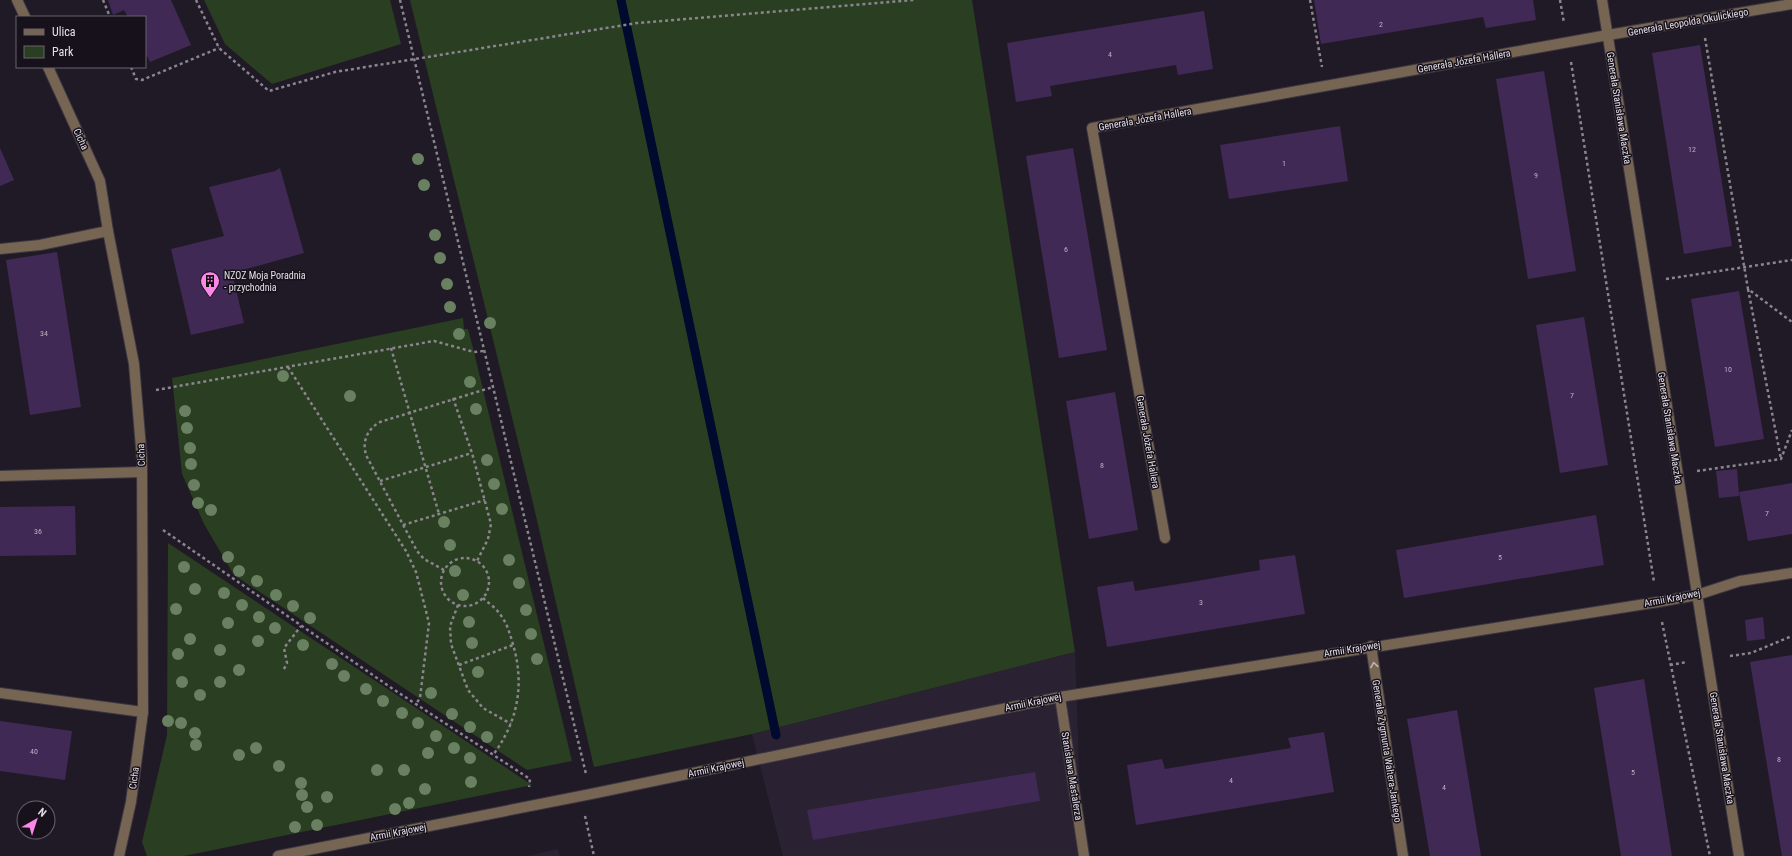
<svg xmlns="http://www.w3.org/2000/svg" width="1792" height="856" font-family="'Roboto Condensed',sans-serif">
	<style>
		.built { fill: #2a2133 }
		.green { fill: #2a3e21 }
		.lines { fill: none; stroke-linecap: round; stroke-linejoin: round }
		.stream { stroke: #00092e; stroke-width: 9 }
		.building { fill: #402954 }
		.minor-casing { stroke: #3b3641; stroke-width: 12 }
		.path { stroke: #8a858f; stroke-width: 2.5; stroke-dasharray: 3 3; stroke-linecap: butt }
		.minor { stroke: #766553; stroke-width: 10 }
		.tree { fill: #698160 }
		.oneway { stroke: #bdb4b3 }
		.labels { text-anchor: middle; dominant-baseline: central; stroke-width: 3; stroke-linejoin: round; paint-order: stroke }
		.number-label { font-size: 8px; fill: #bab2c2 }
		.street-label { font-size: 10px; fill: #e3dfe7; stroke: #17111c }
		.poi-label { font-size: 10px; fill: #e3dfe7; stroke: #17111c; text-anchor: start }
	</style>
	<rect width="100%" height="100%" fill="#201a26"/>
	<g class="built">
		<path d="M1075 652 1082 856H783L752 734Z"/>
		<path d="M558 849 560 856H528Z"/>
	</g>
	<g class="green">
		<path d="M204 0H390L401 44 272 84 225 44Z"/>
		<path d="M410 0H972L1075 652 752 734 594 767 532 499Z"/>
		<path d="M463 318 464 329H468L474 352 572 761 527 770 234 575 204 524 182 474 172 378Z"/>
		<path d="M168 543 532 785 184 856H147L142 842 167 735Z"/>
	</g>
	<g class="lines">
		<path class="stream" d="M621 0 776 735"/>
	</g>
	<g class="building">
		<path d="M108 0H171L191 45 150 62 145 52V17H128L124 10 113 15Z"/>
		<path d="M1314 0H1533L1536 20 1486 28 1483 17 1321 44Z"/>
		<path d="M1204 11 1213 69 1178 75 1176 65 1050 86 1052 96 1016 102 1007 43Z"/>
		<path d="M1700 45 1732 246 1684 254 1652 53Z"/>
		<path d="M1544 71 1576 271 1528 279 1496 79Z"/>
		<path d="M1340 126 1348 181 1229 199 1220 145Z"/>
		<path d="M0 148 14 180 0 186Z"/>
		<path d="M1073 148 1107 350 1059 358 1026 156Z"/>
		<path d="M280 168 304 253 232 273 244 323 191 335 171 249 224 236 209 187 275 171Z"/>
		<path d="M57 252 81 407 30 415 6 260Z"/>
		<path d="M1739 291 1764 439 1715 447 1691 299Z"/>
		<path d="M1584 317 1608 465 1560 473 1536 325Z"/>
		<path d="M1115 392 1138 530 1089 539 1066 401Z"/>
		<path d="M1737 469 1739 496 1719 498 1716 471Z"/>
		<path d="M1792 483V534L1748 541 1739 492Z"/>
		<path d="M75 506 76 555 0 556V507Z"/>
		<path d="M1596 515 1604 565 1404 598 1396 550Z"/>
		<path d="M1295 555 1305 614 1107 647 1097 587 1133 581 1135 591 1191 582 1260 570 1259 560Z"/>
		<path d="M1763 617 1765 639 1747 641 1745 620Z"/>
		<path d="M1792 655V856H1782L1750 662Z"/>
		<path d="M1644 679 1672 856H1621L1594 688Z"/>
		<path d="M1457 710 1481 856H1430L1407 719Z"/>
		<path d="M0 721 72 731 65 780 0 771Z"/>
		<path d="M1324 732 1334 792 1136 825 1127 765 1162 759 1165 769 1291 748 1288 738Z"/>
		<path d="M1035 772 1040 801 813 840 807 810Z"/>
	</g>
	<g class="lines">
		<defs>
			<g id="minor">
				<path d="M17 0 25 17"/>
				<path d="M1602 0 1739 856"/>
				<path d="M48 67 100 181 108 231 134 364 142 460 143 712 131 802 119 856"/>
				<path d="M0 249 40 245 108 231"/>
				<path d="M0 476 142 472"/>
				<path d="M1165 538 1092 128 1608 35 1792 4"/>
				<path d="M1371 646 1403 856"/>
				<path d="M0 693 143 712"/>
				<path d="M1060 697 1084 856"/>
				<path d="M278 856 591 794 1060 697 1658 602 1697 595 1740 581 1792 573"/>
			</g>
		</defs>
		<use href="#minor" class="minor-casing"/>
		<g class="path">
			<path d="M103 0 110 17"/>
			<path d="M196 0 219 48 269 91 335 72 637 23 914 0"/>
			<path d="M400 0 586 774"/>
			<path d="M1310 0 1322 67"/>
			<path d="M1560 0 1564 23"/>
			<path d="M1705 38 1748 289 1792 322"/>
			<path d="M1571 62 1654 582"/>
			<path d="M131 67 136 79 142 80 219 48"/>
			<path d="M1666 279 1792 260"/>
			<path d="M1748 289 1781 459"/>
			<path d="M391 348 439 514"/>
			<path d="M288 367 406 551 416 572 429 623 420 698 416 704"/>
			<path d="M156 390 434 341 474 352 484 351"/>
			<path d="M453 398 472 453 491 524 488 539 477 561"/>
			<path d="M1697 471 1781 459 1792 430"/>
			<path d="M380 481 472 453"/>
			<path d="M403 525 485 500"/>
			<path d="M163 530 393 689 530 779 529 787"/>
			<circle cx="465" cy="582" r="24"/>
			<path d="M444 570 424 559 417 551 367 457C361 443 367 429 380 422L493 387"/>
			<path d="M483 598C488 603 495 607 499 613 506 621 509 631 512 641 525 682 519 720 493 755"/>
			<path d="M458 605 450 626 451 644 468 690 483 708 511 724"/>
			<path d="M1662 622 1710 856"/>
			<path d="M1730 656 1751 653 1792 636"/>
			<path d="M459 665 513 645"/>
			<path d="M1670 665 1687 662"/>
			<path d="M284 669 287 663 284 648 301 626"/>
			<path d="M585 816 594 856"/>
		</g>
		<use href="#minor" class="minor"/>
	</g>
	<g class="tree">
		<circle cx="418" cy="159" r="6"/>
		<circle cx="424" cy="185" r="6"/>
		<circle cx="435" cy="235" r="6"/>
		<circle cx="440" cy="258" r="6"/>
		<circle cx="447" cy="284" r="6"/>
		<circle cx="450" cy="307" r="6"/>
		<circle cx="490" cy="323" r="6"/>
		<circle cx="459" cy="334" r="6"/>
		<circle cx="283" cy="376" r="6"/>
		<circle cx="470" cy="382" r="6"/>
		<circle cx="350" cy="396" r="6"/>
		<circle cx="476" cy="409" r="6"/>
		<circle cx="185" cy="411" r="6"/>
		<circle cx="187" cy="428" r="6"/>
		<circle cx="190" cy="448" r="6"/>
		<circle cx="487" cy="460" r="6"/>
		<circle cx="191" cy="464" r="6"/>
		<circle cx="494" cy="484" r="6"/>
		<circle cx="194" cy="485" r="6"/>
		<circle cx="198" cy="503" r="6"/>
		<circle cx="502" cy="509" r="6"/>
		<circle cx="211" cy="510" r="6"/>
		<circle cx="444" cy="522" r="6"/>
		<circle cx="450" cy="545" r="6"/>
		<circle cx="228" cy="557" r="6"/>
		<circle cx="509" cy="560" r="6"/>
		<circle cx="184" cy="567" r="6"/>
		<circle cx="239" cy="571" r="6"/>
		<circle cx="455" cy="571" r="6"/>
		<circle cx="257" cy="581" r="6"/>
		<circle cx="519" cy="583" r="6"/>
		<circle cx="195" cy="589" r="6"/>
		<circle cx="224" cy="593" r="6"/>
		<circle cx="276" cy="595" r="6"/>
		<circle cx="463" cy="595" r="6"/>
		<circle cx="242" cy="605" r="6"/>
		<circle cx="293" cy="606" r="6"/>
		<circle cx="176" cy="609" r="6"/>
		<circle cx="526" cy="610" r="6"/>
		<circle cx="259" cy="617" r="6"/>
		<circle cx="310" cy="618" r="6"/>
		<circle cx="469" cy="622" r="6"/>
		<circle cx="228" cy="623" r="6"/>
		<circle cx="275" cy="628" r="6"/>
		<circle cx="531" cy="634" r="6"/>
		<circle cx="190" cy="639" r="6"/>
		<circle cx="258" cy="641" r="6"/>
		<circle cx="472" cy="643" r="6"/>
		<circle cx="303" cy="645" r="6"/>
		<circle cx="220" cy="650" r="6"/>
		<circle cx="178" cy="654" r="6"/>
		<circle cx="537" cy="659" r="6"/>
		<circle cx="332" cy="664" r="6"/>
		<circle cx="239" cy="670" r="6"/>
		<circle cx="478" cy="672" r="6"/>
		<circle cx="344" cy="676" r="6"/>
		<circle cx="182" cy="682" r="6"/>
		<circle cx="220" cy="682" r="6"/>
		<circle cx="366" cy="689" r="6"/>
		<circle cx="431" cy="693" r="6"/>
		<circle cx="200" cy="695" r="6"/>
		<circle cx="383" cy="701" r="6"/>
		<circle cx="402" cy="713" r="6"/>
		<circle cx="452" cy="714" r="6"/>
		<circle cx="168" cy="721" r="6"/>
		<circle cx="181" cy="723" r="6"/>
		<circle cx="418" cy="723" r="6"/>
		<circle cx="470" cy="727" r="6"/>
		<circle cx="195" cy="733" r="6"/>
		<circle cx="436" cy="736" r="6"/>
		<circle cx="487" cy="737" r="6"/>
		<circle cx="196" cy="745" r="6"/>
		<circle cx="256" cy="748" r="6"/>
		<circle cx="454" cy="748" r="6"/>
		<circle cx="428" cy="753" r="6"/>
		<circle cx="239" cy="755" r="6"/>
		<circle cx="470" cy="758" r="6"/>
		<circle cx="279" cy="766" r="6"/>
		<circle cx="377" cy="770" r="6"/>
		<circle cx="404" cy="770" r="6"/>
		<circle cx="471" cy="782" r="6"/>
		<circle cx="301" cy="783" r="6"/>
		<circle cx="425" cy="789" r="6"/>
		<circle cx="302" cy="795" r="6"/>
		<circle cx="327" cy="797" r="6"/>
		<circle cx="409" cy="803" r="6"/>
		<circle cx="307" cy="807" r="6"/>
		<circle cx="395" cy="809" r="6"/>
		<circle cx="317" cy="825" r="6"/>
		<circle cx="295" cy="827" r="6"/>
	</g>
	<defs><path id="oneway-chevron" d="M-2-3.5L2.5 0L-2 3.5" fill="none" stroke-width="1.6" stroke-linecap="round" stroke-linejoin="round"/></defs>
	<use class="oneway" href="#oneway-chevron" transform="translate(1374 665) rotate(-99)"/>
	<defs>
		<symbol id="building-pin" viewBox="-11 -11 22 30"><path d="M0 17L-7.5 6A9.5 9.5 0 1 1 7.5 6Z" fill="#fb87e6" stroke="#17111c"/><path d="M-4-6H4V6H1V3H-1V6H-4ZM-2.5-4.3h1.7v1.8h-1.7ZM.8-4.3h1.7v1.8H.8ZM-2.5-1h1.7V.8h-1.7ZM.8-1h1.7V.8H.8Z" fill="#111"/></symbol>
	</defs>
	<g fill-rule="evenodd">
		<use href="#building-pin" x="199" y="270" width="22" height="30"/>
	</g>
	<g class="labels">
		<g class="number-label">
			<text x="1381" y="24">2</text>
			<text x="1110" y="54">4</text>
			<text x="1692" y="149">12</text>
			<text x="1284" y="163">1</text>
			<text x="1536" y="175">9</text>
			<text x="1066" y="249">6</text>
			<text x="44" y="333">34</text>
			<text x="1728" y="369">10</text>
			<text x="1572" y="395">7</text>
			<text x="1102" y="465">8</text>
			<text x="1767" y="513">7</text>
			<text x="38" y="531">36</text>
			<text x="1500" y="557">5</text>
			<text x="1201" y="602">3</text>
			<text x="34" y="751">40</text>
			<text x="1779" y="759">8</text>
			<text x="1633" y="772">5</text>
			<text x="1231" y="780">4</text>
			<text x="1444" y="787">4</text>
		</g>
		<g class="street-label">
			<text transform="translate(1688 22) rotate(-10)">Generała Leopolda Okulickiego</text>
			<text transform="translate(1464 61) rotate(-10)">Generała Józefa Hallera</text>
			<text transform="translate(1619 108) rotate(81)">Generała Stanisława Maczka</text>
			<text transform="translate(1145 119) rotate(-10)">Generała Józefa Hallera</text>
			<text transform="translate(81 139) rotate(65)">Cicha</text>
			<text transform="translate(1670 428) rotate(81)">Generała Stanisława Maczka</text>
			<text transform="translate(1148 442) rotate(80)">Generała Józefa Hallera</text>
			<text transform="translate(141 455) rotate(-93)">Cicha</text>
			<text transform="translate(1672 598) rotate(-11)">Armii Krajowej</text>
			<text transform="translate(1352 649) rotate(-9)">Armii Krajowej</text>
			<text transform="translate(1033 702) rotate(-12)">Armii Krajowej</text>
			<text transform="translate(1722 748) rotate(81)">Generała Stanisława Maczka</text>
			<text transform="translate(1387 751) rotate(81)">Generała Zygmunta Waltera-Jankego</text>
			<text transform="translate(716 768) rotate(-12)">Armii Krajowej</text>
			<text transform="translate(1072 776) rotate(81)">Stanisława Mastalerza</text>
			<text transform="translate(134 778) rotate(-83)">Cicha</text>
			<text transform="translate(398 832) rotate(-11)">Armii Krajowej</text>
		</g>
		<g class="poi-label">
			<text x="224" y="275">NZOZ Moja Poradnia<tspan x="224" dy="12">- przychodnia</tspan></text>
		</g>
	</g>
	<rect x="16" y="16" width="130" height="52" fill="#17111c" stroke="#69636d"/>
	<rect x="24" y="29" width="20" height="6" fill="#766553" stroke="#69636d"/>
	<text x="52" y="36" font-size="12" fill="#e3dfe7">Ulica</text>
	<rect x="24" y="46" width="20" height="12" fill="#2a3e21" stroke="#69636d"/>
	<text x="52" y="56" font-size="12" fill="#e3dfe7">Park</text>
	<g transform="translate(36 820) rotate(39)"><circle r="19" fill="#17111c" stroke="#69636d"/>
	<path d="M0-3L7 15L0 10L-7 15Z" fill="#fb87e6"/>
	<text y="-6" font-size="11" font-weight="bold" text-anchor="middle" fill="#e3dfe7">N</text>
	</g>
</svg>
